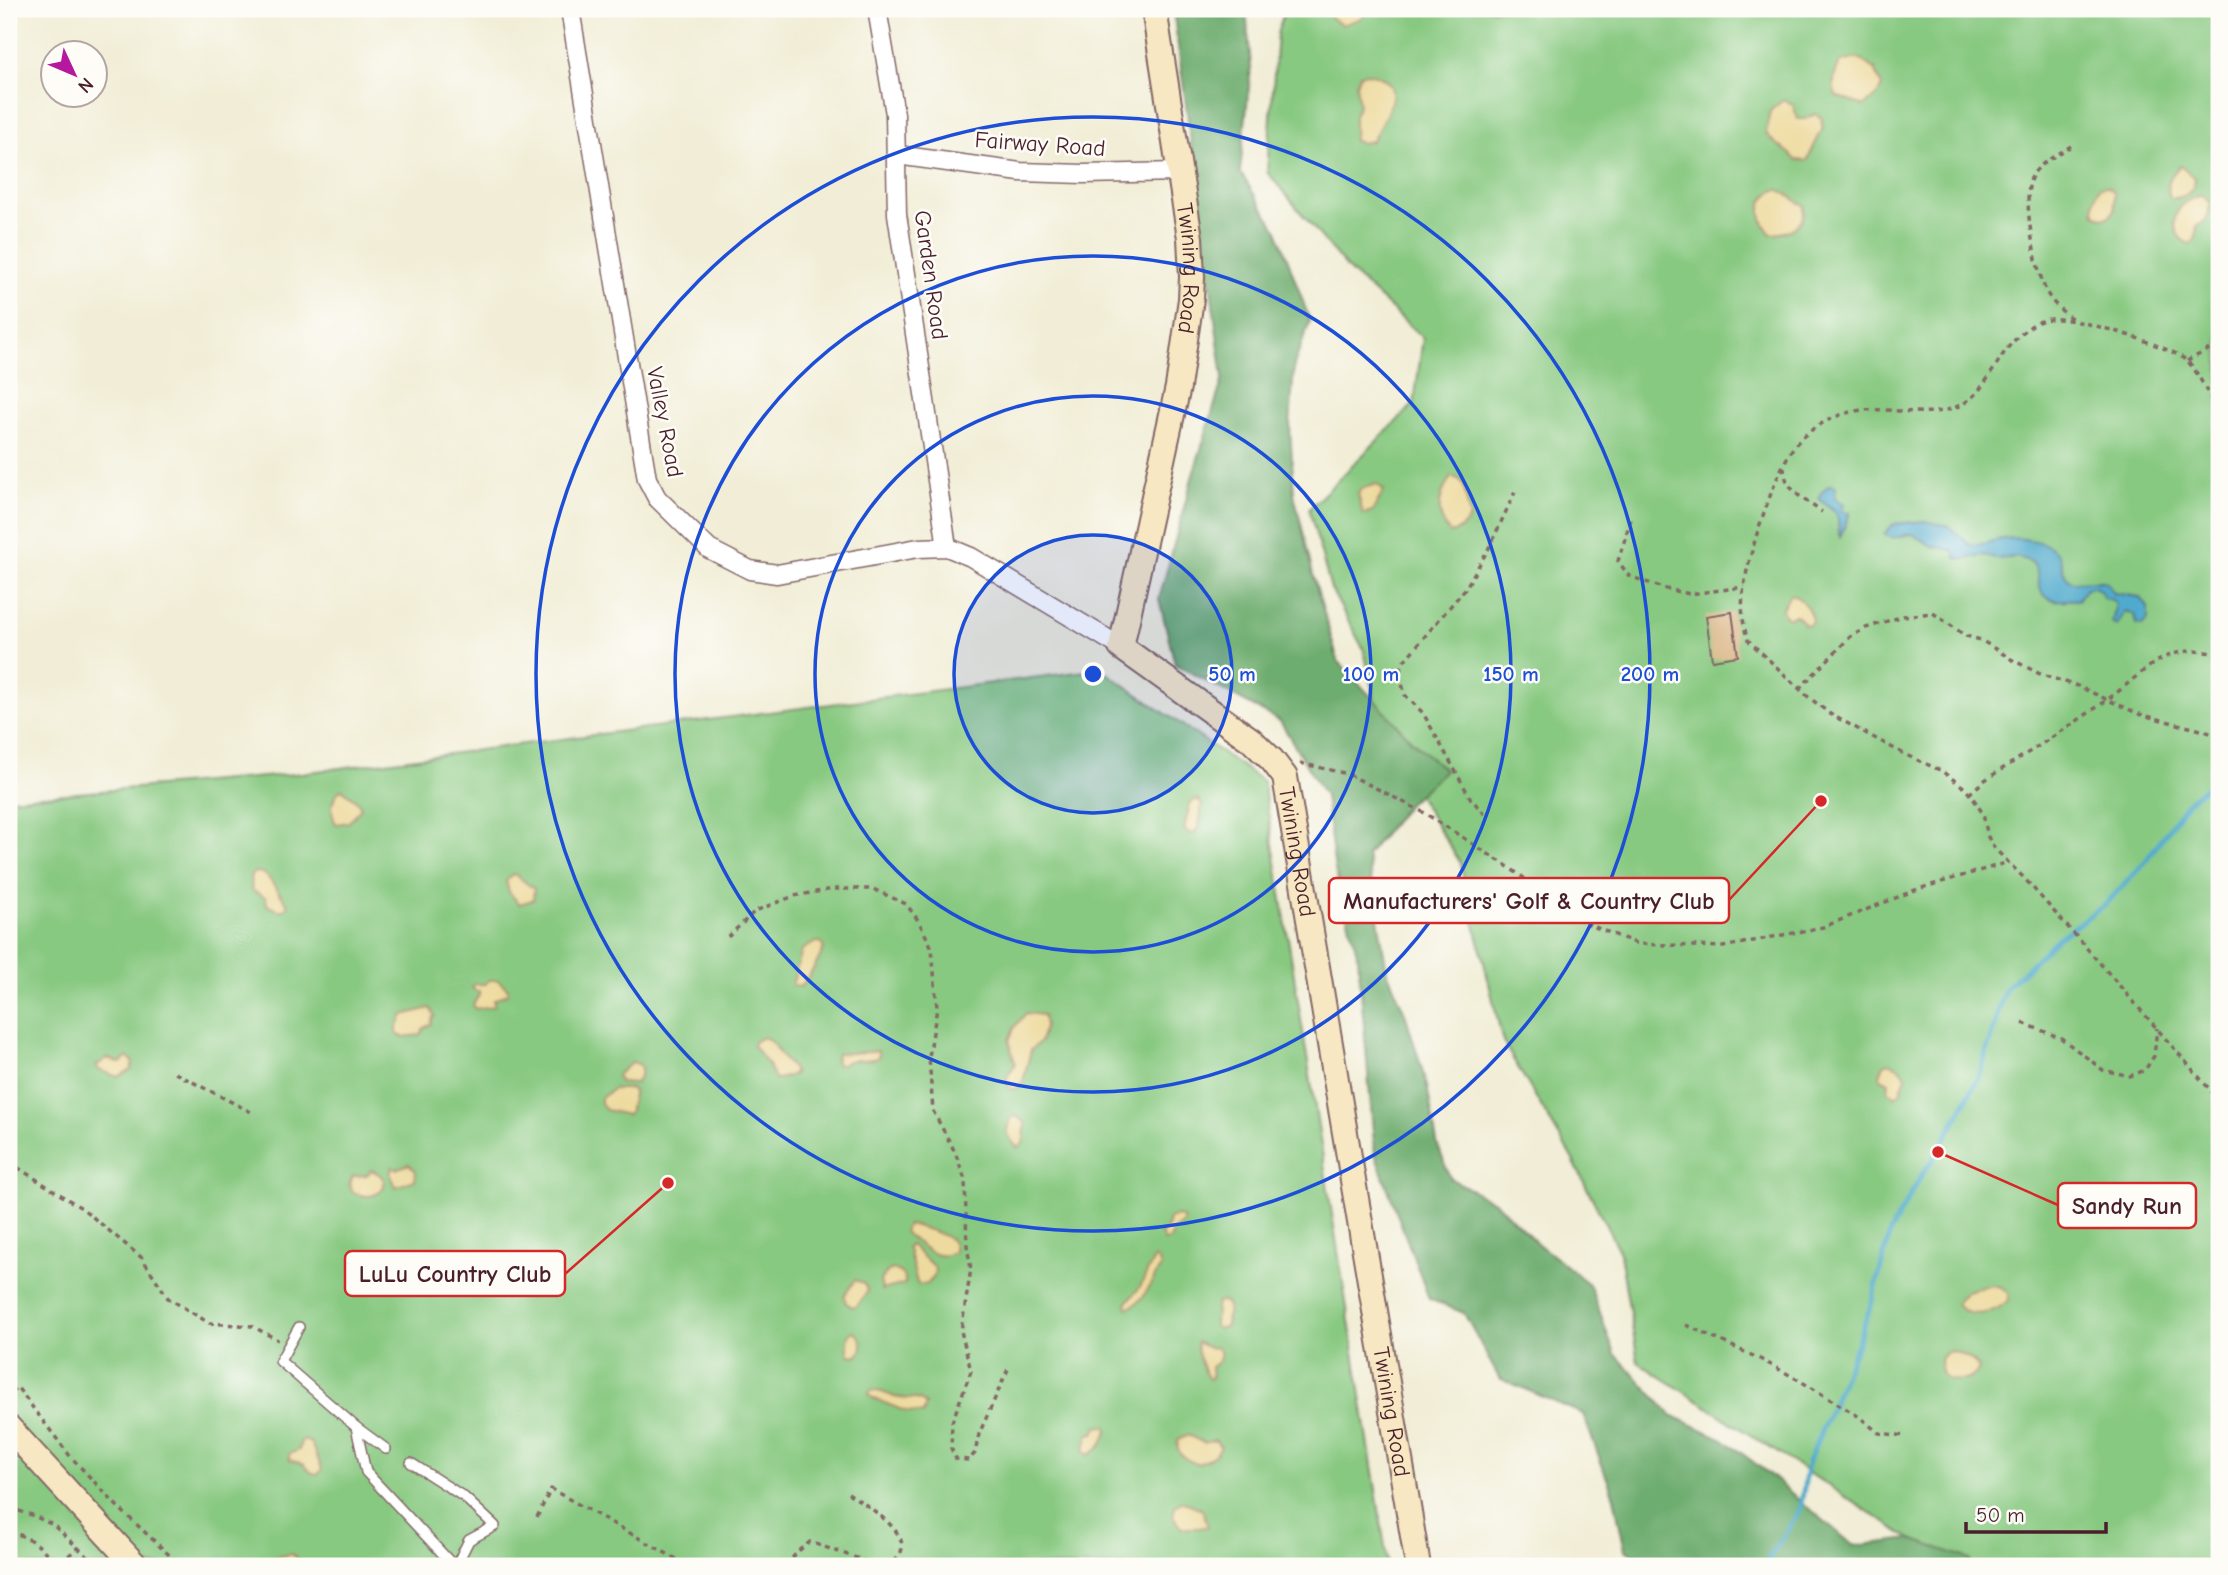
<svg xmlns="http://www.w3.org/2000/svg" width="2228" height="1575" font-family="'Comic Neue',sans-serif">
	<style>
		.green { fill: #88c981; stroke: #697456; stroke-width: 2 }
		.forest { fill: #6ead6f; stroke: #5c664d; stroke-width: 2 }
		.sand { fill: #eeda9e; stroke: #9c7c64; stroke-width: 2 }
		.water { fill: #50aacd; stroke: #4d647c; stroke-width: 2 }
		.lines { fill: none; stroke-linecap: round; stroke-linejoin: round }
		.stream { stroke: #50aacd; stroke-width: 5 }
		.building { fill: #dcb88b }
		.lane-casing { stroke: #846767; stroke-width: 12 }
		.street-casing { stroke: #846767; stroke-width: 21 }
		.secondary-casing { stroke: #846767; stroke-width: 28 }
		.path { stroke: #846767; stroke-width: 3.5; stroke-dasharray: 5 5; stroke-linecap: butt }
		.lane { stroke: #fff; stroke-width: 9 }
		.street { stroke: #fff; stroke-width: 18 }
		.secondary { stroke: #f7e8c3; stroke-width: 24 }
		.ring { fill: none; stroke: #1d4ed8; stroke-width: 3.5 }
		.labels { text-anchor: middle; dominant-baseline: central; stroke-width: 5; stroke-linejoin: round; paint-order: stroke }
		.street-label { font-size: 23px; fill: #4a1f2b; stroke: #fdfcf7 }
		.centre { fill: #1d4ed8; stroke: #fdfcf7; stroke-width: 3.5 }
		.ring-label { font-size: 21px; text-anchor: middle; font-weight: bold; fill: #1d4ed8; stroke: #fdfcf7; stroke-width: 5; stroke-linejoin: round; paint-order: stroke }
		.leader { fill: none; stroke: #d62828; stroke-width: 2.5 }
		.callout-dot { fill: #d62828; stroke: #fdfcf7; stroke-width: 2.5 }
		.callout { fill: #fdfcf7; stroke: #d62828; stroke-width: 2.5 }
		.callout-label { font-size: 24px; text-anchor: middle; font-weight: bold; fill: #4a1f2b }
	</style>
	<rect width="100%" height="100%" fill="#fdfcf7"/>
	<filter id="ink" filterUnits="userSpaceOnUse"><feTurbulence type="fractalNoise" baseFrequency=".0143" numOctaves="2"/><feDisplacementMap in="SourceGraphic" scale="14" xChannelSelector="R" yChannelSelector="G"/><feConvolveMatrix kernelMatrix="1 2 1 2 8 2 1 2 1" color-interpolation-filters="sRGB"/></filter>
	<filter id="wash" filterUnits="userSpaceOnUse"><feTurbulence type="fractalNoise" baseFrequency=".00686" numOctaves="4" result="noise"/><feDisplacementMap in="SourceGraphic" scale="28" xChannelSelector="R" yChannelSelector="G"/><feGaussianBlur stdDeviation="1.57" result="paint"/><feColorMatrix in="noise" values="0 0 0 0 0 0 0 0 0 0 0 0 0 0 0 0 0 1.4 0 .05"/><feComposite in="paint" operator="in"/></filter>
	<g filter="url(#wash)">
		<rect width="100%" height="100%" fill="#f1edd6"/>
		<g class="green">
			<path d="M1285 9H2219V1566H1952L1638 1362 1620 1253 1572 1158 1503 1042 1460 862 1383 740 1364 650 1331 589 1309 509 1414 404 1423 338 1348 269 1267 172 1277 34Z"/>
			<path d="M1101 669 1263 781 1388 1566H9V799L286 775Z"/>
		</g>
		<path class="forest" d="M1173 9H1246L1251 67 1240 172 1277 230 1310 321 1294 365 1290 426 1294 494 1313 575 1338 661 1412 741 1445 770 1408 804 1367 855 1387 971 1405 1013 1427 1086 1437 1143 1450 1178 1496 1203 1538 1244 1589 1284 1615 1354 1671 1415 1723 1439 1765 1471 1854 1546 1911 1539 1970 1559 1971 1566H1655L1625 1550 1614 1497 1583 1414 1499 1378 1464 1313 1429 1299 1375 1154 1358 957 1335 870 1325 796 1280 721 1175 664 1159 599 1192 478 1223 378Z"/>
		<g class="sand">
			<path d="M1330 9H1370L1360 19 1342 25 1331 18Z"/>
			<path d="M1857 58 1875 69 1882 86 1878 94 1864 106 1836 96C1831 84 1834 73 1841 62Z"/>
			<path d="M1368 73C1413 82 1384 116 1372 141L1362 143 1354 141V115L1359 105 1356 84 1360 74Z"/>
			<path d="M1784 99 1793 105 1798 119H1805L1815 114 1822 118 1823 128 1807 161 1796 160C1786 147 1775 147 1766 133L1770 111Z"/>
			<path d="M2180 166 2195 178C2195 192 2184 199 2170 198 2166 184 2169 176 2180 166Z"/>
			<path d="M2107 186 2114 192 2115 210 2110 216 2103 218 2095 214C2093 203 2094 196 2100 187Z"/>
			<path d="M1779 189 1804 206C1806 225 1789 234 1771 234 1757 219 1756 195 1779 189Z"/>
			<path d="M2202 195 2210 203C2209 215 2208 221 2197 226L2195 240 2190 244C2177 240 2170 223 2178 211 2182 202 2194 198 2202 195Z"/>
			<path d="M1451 477 1459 479 1463 484 1470 517C1465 526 1460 531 1450 533 1434 515 1438 496 1451 477Z"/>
			<path d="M1376 484 1384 490 1373 511 1363 514 1358 494 1361 489Z"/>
			<path d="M1790 594C1800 596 1811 610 1812 621L1810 624 1805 625 1796 615 1789 618 1784 615 1782 609Z"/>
			<path d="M342 789 358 802 361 808 349 822 336 824C330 813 330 796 342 789Z"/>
			<path d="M1197 799 1202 804 1199 827 1193 834H1190L1184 829 1190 803Z"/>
			<path d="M260 872 267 876 287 903V907L284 910H278L267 905 266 898 252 890 250 877 253 873Z"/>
			<path d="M512 874 516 875 534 889 533 900 519 904 509 892 506 881Z"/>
			<path d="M816 942H821L824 948C819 960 809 978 800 987L792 985 802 950Z"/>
			<path d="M489 980H498L508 989V993L494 1000V1006L475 1009 473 1005 480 993 479 991H475L472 987 475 984H485Z"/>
			<path d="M430 1008 435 1016 433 1017 431 1024 424 1028 420 1035 403 1037 397 1034V1027L403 1015Z"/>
			<path d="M1026 1013 1043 1015 1045 1026 1040 1042 1031 1050 1023 1082 1016 1089H1011L1006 1083 1007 1077 1015 1064 1009 1040 1014 1028Z"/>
			<path d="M763 1037C777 1041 778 1059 791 1066L795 1074 775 1080 768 1064 753 1046 755 1041Z"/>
			<path d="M876 1051H878L879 1057C867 1063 852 1056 842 1065H838L835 1062 837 1054Z"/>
			<path d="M127 1057 133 1061 131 1070 118 1077 99 1070 96 1066 107 1058 120 1063Z"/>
			<path d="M632 1062 639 1064C644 1072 640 1075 636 1083L619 1082 617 1076 618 1074Z"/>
			<path d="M1890 1062 1903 1071 1906 1076 1900 1093 1895 1097 1888 1090 1889 1082 1881 1078 1880 1075 1884 1064Z"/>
			<path d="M613 1089H633C635 1096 629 1103 630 1112L627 1115 606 1110 601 1103V1098Z"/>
			<path d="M1014 1115 1026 1123 1023 1144 1018 1148C1006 1136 1003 1129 1014 1115Z"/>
			<path d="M409 1164 416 1171 415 1180 395 1187 390 1175 392 1167 396 1169Z"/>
			<path d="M371 1170C398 1179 379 1206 353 1192L349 1184 353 1176 367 1175Z"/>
			<path d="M1177 1216 1183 1218V1223L1174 1230 1170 1240 1164 1241 1161 1234 1167 1227 1169 1219Z"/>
			<path d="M907 1225C916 1225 945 1234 952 1241 955 1245 954 1248 954 1252 936 1263 921 1245 906 1234L904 1231Z"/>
			<path d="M911 1245 935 1268 934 1277 927 1284 919 1285 917 1283 908 1249 907 1247Z"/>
			<path d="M1154 1258 1158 1259 1161 1267C1151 1281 1145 1303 1127 1308L1126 1303 1140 1287Z"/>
			<path d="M893 1269C902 1272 904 1275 905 1284L882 1290 880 1280 888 1271Z"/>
			<path d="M855 1280 864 1284 868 1291 856 1306 852 1307 846 1303 844 1296Z"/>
			<path d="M1991 1285 2001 1287 2008 1293V1300C1997 1314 1966 1321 1956 1303L1967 1291Z"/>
			<path d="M1223 1301 1228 1305 1226 1326 1218 1329 1215 1326C1215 1322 1216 1306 1217 1303Z"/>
			<path d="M853 1331C863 1337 865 1347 858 1356L849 1355C847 1348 847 1335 853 1331Z"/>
			<path d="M1197 1342 1209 1348 1216 1347 1221 1353 1219 1361 1211 1367 1212 1378 1209 1379C1203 1371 1195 1351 1197 1342Z"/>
			<path d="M1952 1351C1963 1353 1974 1360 1979 1369 1971 1383 1962 1380 1948 1380L1941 1373 1940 1359 1945 1353Z"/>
			<path d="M870 1391C880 1390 884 1393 892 1396 904 1401 915 1395 926 1404L923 1414 907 1412 872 1398 869 1395Z"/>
			<path d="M1102 1426 1107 1427 1108 1431 1100 1447 1089 1455 1084 1451 1089 1434 1094 1433 1097 1427Z"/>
			<path d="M1188 1435 1204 1443 1215 1440 1221 1447C1217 1455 1206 1461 1197 1464 1185 1459 1175 1455 1178 1440Z"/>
			<path d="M304 1440 311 1443 321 1466 322 1470 318 1474 312 1473 303 1464 289 1460V1454L299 1450 301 1441Z"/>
			<path d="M1182 1501 1202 1509 1208 1526 1200 1528H1182L1173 1516 1175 1506Z"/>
			<path d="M292 1554 306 1566H289L285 1562 274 1561 276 1557Z"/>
		</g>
		<g class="water">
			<path d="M1829 485 1836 486 1835 498 1844 504 1842 509 1844 513H1850L1840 537C1837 529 1840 521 1836 513 1832 505 1823 506 1819 498L1821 493Z"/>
			<path d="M1924 521 1949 526 1970 545C1983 546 1992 540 2003 539 2018 537 2048 540 2057 553 2065 563 2059 572 2072 582L2102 581 2107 583 2114 593 2139 597 2148 607V619L2143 625 2136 624 2134 614 2125 611 2117 626 2112 622C2112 617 2120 605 2112 600 2109 598 2106 599 2103 598L2102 593 2095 587 2086 588 2078 600C2069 599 2058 602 2051 599 2031 592 2045 566 2027 560 2012 555 2010 559 1996 559 1991 559 1986 554 1981 555 1970 556 1967 563 1955 557L1956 554 1952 550 1932 546 1913 534C1902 534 1894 542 1884 534L1894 524Z"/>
		</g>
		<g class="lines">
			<path class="stream" d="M1764 1566 1800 1510 1808 1463 1854 1352 1872 1302 1890 1232 1921 1176 1938 1152 1979 1077 2005 989 2057 939 2106 904 2145 862 2190 799 2219 778"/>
		</g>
		<g id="blocks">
			<path class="building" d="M1732 612 1738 656 1712 660 1706 616Z"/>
		</g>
	</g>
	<g filter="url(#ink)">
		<use href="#blocks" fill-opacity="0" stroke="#846767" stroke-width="2"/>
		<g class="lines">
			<defs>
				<g id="lane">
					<path d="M299 1327 280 1361 356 1427 366 1472 454 1566"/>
					<path d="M356 1427 386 1449"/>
					<path d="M411 1463 464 1497 495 1526 469 1540 456 1566"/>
				</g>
				<g id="street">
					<path d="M570 9 647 479 657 498 709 549 750 570 777 574 918 548 947 547 971 557 1121 647"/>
					<path d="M877 9 895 114 897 214 947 547"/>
					<path d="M897 155 1020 172 1083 174 1180 172"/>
				</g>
				<g id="secondary">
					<path id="s1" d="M1154 9 1190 238 1192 277 1191 299 1178 387 1121 647 1251 740 1272 760 1285 777 1418 1566"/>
					<path d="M9 1428 136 1566"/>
				</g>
			</defs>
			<use href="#lane" class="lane-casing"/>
			<use href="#street" class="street-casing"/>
			<use href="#secondary" class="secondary-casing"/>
			<g class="path">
				<path d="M2071 146C2059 154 2039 163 2032 176 2021 198 2036 271 2047 293 2053 304 2064 313 2074 320"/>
				<path d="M2187 361 2219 344"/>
				<path d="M2219 408C2205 395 2201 373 2186 360 2167 345 2075 316 2050 319 2035 320 2021 333 2011 344 1993 365 1983 397 1956 407 1925 420 1884 404 1851 412 1832 416 1809 429 1796 444 1776 468 1748 555 1744 587 1741 605 1742 623 1748 640L1806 695 1830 714 1906 755 1940 770 1965 788 1975 801 1983 814 1988 837 1995 849 2024 878 2084 945 2219 1100"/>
				<path d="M1784 467C1784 490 1805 500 1822 512"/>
				<path d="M1631 519 1618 561 1629 576 1666 589 1690 594 1744 587"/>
				<path d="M1799 689 1850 637 1866 628 1903 616 1933 613 1966 636 1981 640 2011 659 2042 675 2075 685 2139 714 2205 731 2219 737"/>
				<path d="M1300 763 1348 774 1423 812 1507 866 1590 925 1638 944 1723 947 1823 927 1918 889 2009 862"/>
				<path d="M1969 794 1985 780C2027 753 2070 727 2111 697 2132 682 2150 660 2177 653 2190 649 2205 652 2219 654"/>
				<path d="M1485 814 1471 799 1423 713 1405 695 1399 673 1404 661 1465 589 1489 548 1515 492"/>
				<path d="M728 937 755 911 794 896 833 889H873L906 904 918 920 932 948 937 1008 929 1057 933 1111 955 1152 965 1180 967 1246 971 1269 961 1331 971 1371 952 1422 951 1448 956 1459 969 1460 975 1453 979 1434 1009 1367"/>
				<path d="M2023 1023 2061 1038 2103 1070 2130 1076 2145 1070 2154 1056 2157 1028"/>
				<path d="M175 1073 255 1114"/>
				<path d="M9 1162 83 1209 142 1258 168 1298 209 1323 252 1326 278 1340"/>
				<path d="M1686 1325 1760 1359 1797 1379 1858 1416 1879 1433 1907 1436"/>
				<path d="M11 1392 17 1387 70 1456 118 1507 181 1566"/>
				<path d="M848 1493C869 1507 933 1545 884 1566"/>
				<path d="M9 1508 32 1515 53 1525 98 1566"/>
				<path d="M537 1517 551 1489 689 1566"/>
				<path d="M9 1531C27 1537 39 1543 51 1559H65L78 1547"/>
				<path d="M786 1566 798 1551 810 1542 880 1566"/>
			</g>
			<use href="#lane" class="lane"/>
			<use href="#street" class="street"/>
			<use href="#secondary" class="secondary"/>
		</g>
	</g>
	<circle cx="1093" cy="674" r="139" fill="#1d4ed8" fill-opacity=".12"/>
	<g class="ring">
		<circle cx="1093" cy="674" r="139"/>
		<circle cx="1093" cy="674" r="278"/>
		<circle cx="1093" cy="674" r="418"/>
		<circle cx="1093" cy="674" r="557"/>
	</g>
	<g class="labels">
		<g class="street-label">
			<text transform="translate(1040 144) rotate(4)">Fairway Road</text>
			<text stroke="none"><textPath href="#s1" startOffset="262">Twining Road</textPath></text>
			<text transform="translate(931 275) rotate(82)">Garden Road</text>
			<text transform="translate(665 422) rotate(79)">Valley Road</text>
			<text stroke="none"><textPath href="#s1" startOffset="934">Twining Road</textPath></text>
			<text stroke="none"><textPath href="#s1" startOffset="1502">Twining Road</textPath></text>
		</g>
	</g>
	<circle cx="1093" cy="674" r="10" class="centre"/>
	<g class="ring-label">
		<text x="1232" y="681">50 m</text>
		<text x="1371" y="681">100 m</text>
		<text x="1511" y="681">150 m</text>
		<text x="1650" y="681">200 m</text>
	</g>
	<path class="leader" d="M1821 801L1729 900M1938 1152L2058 1205M668 1183L565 1274"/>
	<g class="callout-dot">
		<circle cx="1821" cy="801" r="7"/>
		<circle cx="1938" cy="1152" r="7"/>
		<circle cx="668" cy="1183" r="7"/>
	</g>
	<g class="callout">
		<rect x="1329" y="878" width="400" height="45" rx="7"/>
		<rect x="2058" y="1183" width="138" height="45" rx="7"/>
		<rect x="345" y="1251" width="220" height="45" rx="7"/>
	</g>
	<g class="callout-label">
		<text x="1529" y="909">Manufacturers' Golf &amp; Country Club</text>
		<text x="2127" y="1214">Sandy Run</text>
		<text x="455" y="1282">LuLu Country Club</text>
	</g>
	<rect width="2228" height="1575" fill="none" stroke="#fdfcf7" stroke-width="35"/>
	<g transform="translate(74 74) rotate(134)"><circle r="33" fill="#fdfcf7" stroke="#b5a4a5" stroke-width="2"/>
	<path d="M0-5L12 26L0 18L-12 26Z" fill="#b5179e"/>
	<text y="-10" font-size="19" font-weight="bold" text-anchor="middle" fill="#4a1f2b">N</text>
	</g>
	<path d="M1966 1522v10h140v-10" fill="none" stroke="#4a1f2b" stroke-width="3.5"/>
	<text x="1976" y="1522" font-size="21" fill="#4a1f2b" stroke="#fdfcf7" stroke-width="5" paint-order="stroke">50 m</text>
</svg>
